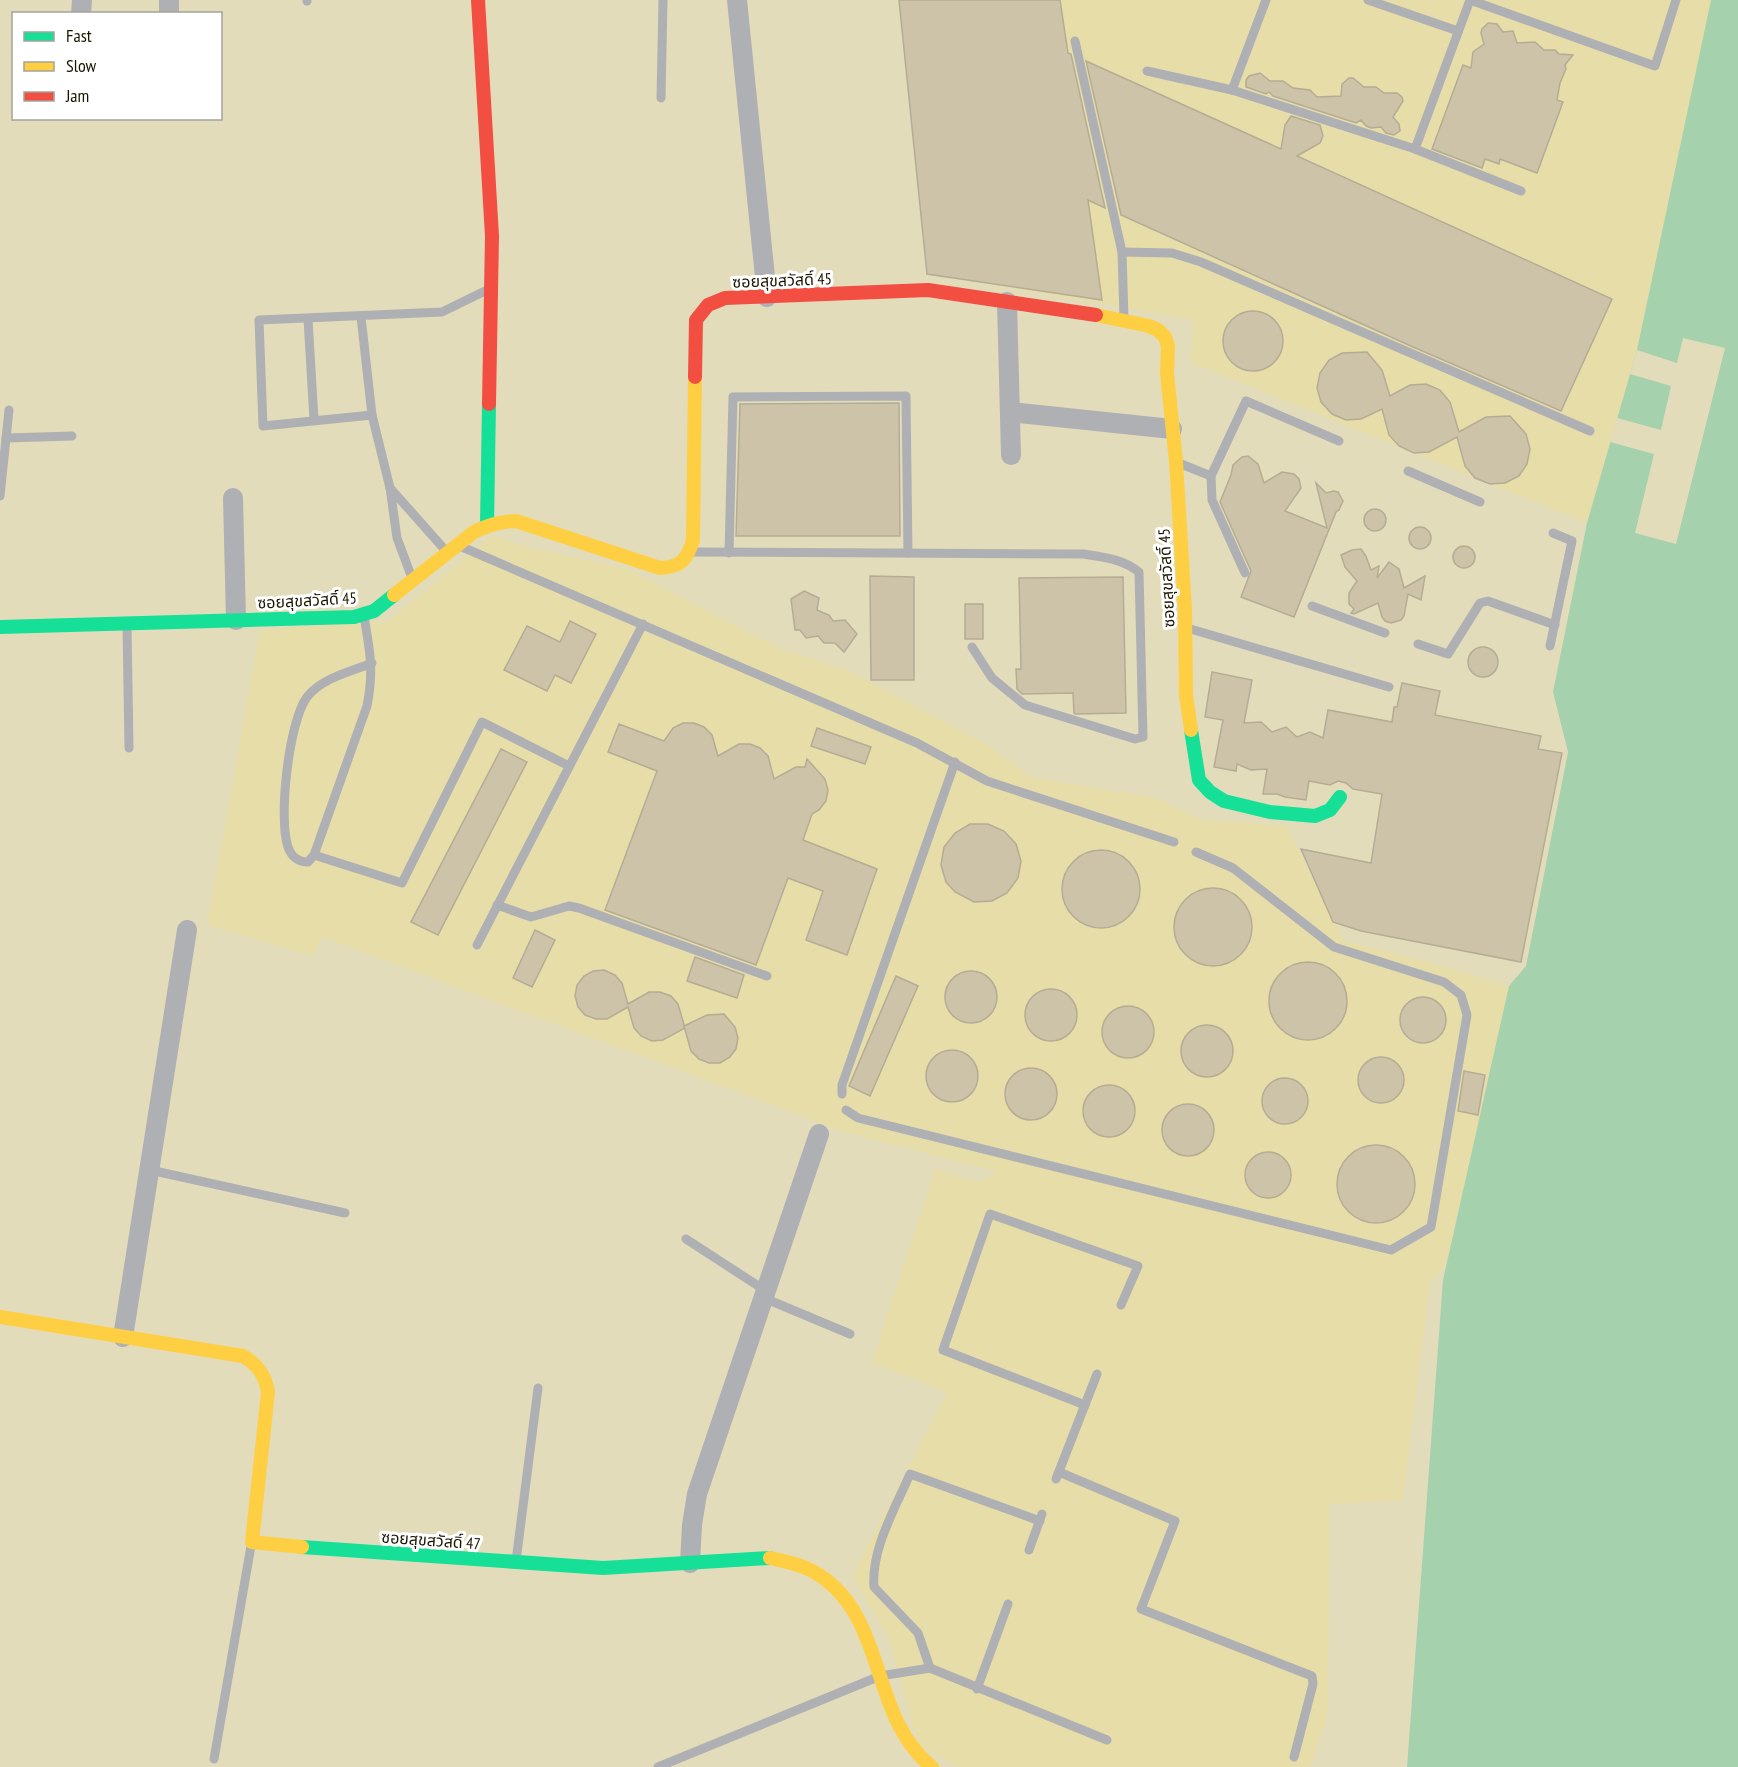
<svg xmlns="http://www.w3.org/2000/svg" width="1738" height="1767" font-family="'PT Sans Narrow','Noto Sans Thai',sans-serif">
	<style>
		.built { fill: #e7dda9 }
		.water { fill: #a5d2ac }
		.pier { fill: #e3dcbb }
		.building { fill: #cdc3a8; stroke: #b5ac94; stroke-width: 1.5 }
		.lines { fill: none; stroke-linecap: round; stroke-linejoin: round }
		.lane { stroke: #afb0b3; stroke-width: 9 }
		.street { stroke: #afb0b3; stroke-width: 20 }
		.fast { stroke: #16e098; stroke-width: 14 }
		.slow { stroke: #ffcf43; stroke-width: 14 }
		.jam { stroke: #f24e42; stroke-width: 14 }
		.labels { text-anchor: middle; dominant-baseline: central; stroke-width: 6; stroke-linejoin: round; paint-order: stroke }
		.street-label { font-size: 16px; fill: #1b1601; stroke: #fff }
	</style>
	<rect width="100%" height="100%" fill="#e3dcbb"/>
	<g class="built">
		<path d="M912 0H1711L1637 350 1587 523 1190 362 1194 320 943 276Z"/>
		<path d="M493 535 519 545 627 569 786 651 848 670 988 745 1031 777 1155 798 1201 819 1287 826 1344 941 1411 957 1509 986 1446 1265 1430 1282 1403 1500 1329 1504 1328 1713 1310 1767H958L918 1744 889 1639 852 1576 947 1392 872 1363 935 1169 978 1182 998 1172 842 1131 322 937 313 956 207 925 260 630 388 621Z"/>
	</g>
	<path class="water" d="M1711 0H1738V1767H1407L1443 1280 1509 986 1526 966 1568 752 1553 692 1587 523 1637 350Z"/>
	<path class="pier" d="M1683 338 1725 348 1676 544 1635 533 1654 454 1610 442 1617 418 1661 430 1671 386 1630 374 1637 350 1677 363Z"/>
	<g class="building">
		<path d="M899 0H1060L1068 53 1071 54 1105 208 1088 200 1102 300 927 274Z"/>
		<path d="M1488 23 1497 24 1503 32 1513 31 1517 43 1535 42 1544 50H1555L1559 54 1573 55 1565 65 1566 69 1560 83 1557 100 1563 102 1537 173 1500 159 1499 164 1485 159 1482 168 1432 149 1463 65 1471 68 1473 52 1484 44 1481 33 1482 29Z"/>
		<path d="M1086 61 1281 149 1285 125 1291 116 1320 125 1323 136 1320 143 1297 156 1612 299 1561 411 1413 347 1121 215Z"/>
		<path d="M1260 73 1270 81H1283L1293 88 1310 90 1317 97 1341 96 1342 84 1349 78H1353L1364 87H1376L1384 93H1397L1402 97 1403 101 1393 117 1399 124 1400 131 1394 135 1386 133 1381 127 1371 128 1366 126 1361 120 1356 123 1273 96 1269 92 1266 94 1246 87V80L1249 76Z"/>
		<circle cx="1253" cy="341" r="30"/>
		<path d="M1367 352 1382 370 1390 396 1410 385 1426 384 1440 390 1450 402 1459 432 1486 417 1510 416 1526 434 1530 449 1527 464 1519 476 1505 483 1490 484 1475 478 1465 466 1457 437 1429 452 1414 453 1399 446 1389 435 1382 409 1361 419 1346 420 1332 414 1321 402 1317 388 1320 373 1329 360 1342 353Z"/>
		<path d="M899 403 900 536H736L740 404Z"/>
		<path d="M1248 456 1258 464 1264 483 1282 472 1294 474 1299 479 1301 488 1285 511 1327 528 1316 483 1326 493 1334 491 1338 492 1343 501 1339 510 1336 512 1294 617 1241 597 1251 571 1220 502 1231 475 1233 465 1242 457Z"/>
		<circle cx="1375" cy="520" r="11"/>
		<circle cx="1420" cy="538" r="11"/>
		<circle cx="1464" cy="557" r="11"/>
		<path d="M1361 549 1366 556 1371 570 1379 566 1377 578 1389 562 1399 569 1404 588 1425 576 1421 600 1408 594 1404 616 1401 620 1391 623 1385 621 1382 617 1378 603 1354 614 1351 613 1354 609 1349 604V593L1357 581 1345 567 1341 555 1352 550Z"/>
		<path d="M870 576 914 577V680H871Z"/>
		<path d="M1123 577 1126 713 1075 714 1074 713 1073 693 1022 694 1017 689 1016 669H1021L1019 578Z"/>
		<path d="M804 591 819 598 817 610 829 615 833 621 845 620 857 634 844 652 835 643H824L818 636 806 638 800 630H795L791 599Z"/>
		<rect x="965" y="604" width="18" height="35"/>
		<path d="M570 621 596 634 571 683 555 675 547 691 504 670 527 626 560 642Z"/>
		<circle cx="1483" cy="662" r="15"/>
		<path d="M1212 672 1252 680 1244 723 1261 722 1272 732 1286 727 1297 737 1310 732 1323 738 1328 710 1392 722 1394 707H1397L1402 683 1440 691 1435 715 1541 736 1538 749 1562 753 1521 962 1361 931 1333 922 1301 849 1371 863 1382 794 1353 789 1346 783 1338 781 1330 785 1309 781 1306 800 1285 797 1277 794H1263L1267 769 1251 770 1237 764 1236 771 1214 767 1223 720 1205 717Z"/>
		<path d="M683 723H694L704 727 712 735 718 756 739 744H750L760 748 768 756 774 779 796 767H805L807 759 825 779 828 790 826 801 819 810 812 814 803 840 877 869 847 955 806 940 823 891 788 878 756 965 605 910 657 771 608 752 619 724 664 741 673 728Z"/>
		<path d="M817 728 871 747 865 764 811 746Z"/>
		<path d="M501 749 527 762 438 935 411 922Z"/>
		<path d="M970 824H988L1004 831 1016 844 1021 861 1018 878 1007 893 992 901 974 902 955 892 946 882 941 865 944 847 955 833Z"/>
		<circle cx="1101" cy="889" r="39"/>
		<circle cx="1213" cy="927" r="39"/>
		<path d="M535 930 555 940 532 987 513 978Z"/>
		<path d="M695 957 744 975 737 998 687 981Z"/>
		<circle cx="1308" cy="1001" r="39"/>
		<path d="M604 970 615 975 622 983 628 1004 649 992H660L671 996 678 1004 685 1028 663 1040 652 1041 641 1036 634 1028 628 1007 607 1019H596L585 1015 578 1007 575 996 577 985 584 976 593 971Z"/>
		<circle cx="971" cy="997" r="26"/>
		<path d="M896 976 918 986 870 1096 849 1086Z"/>
		<circle cx="1051" cy="1015" r="26"/>
		<circle cx="1423" cy="1020" r="23"/>
		<circle cx="1128" cy="1032" r="26"/>
		<path d="M724 1014 735 1027 738 1038 736 1049 730 1057 720 1063H709L699 1059 691 1051 684 1026 707 1015Z"/>
		<circle cx="1207" cy="1051" r="26"/>
		<circle cx="952" cy="1076" r="26"/>
		<circle cx="1381" cy="1080" r="23"/>
		<circle cx="1031" cy="1094" r="26"/>
		<path d="M1464 1071 1485 1075 1478 1115 1458 1111Z"/>
		<circle cx="1285" cy="1101" r="23"/>
		<circle cx="1109" cy="1111" r="26"/>
		<circle cx="1188" cy="1130" r="26"/>
		<circle cx="1376" cy="1184" r="39"/>
		<circle cx="1268" cy="1175" r="23"/>
	</g>
	<g class="lines">
		<g class="lane">
			<path d="M307 0V1"/>
			<path d="M1266 0 1232 90 1415 149"/>
			<path d="M1368 0 1458 31"/>
			<path d="M1470 0 1415 149 1521 191"/>
			<path d="M1470 0 1655 66 1676 0"/>
			<path d="M1075 41 1122 252 1124 318"/>
			<path d="M1147 71 1232 90"/>
			<path d="M661 98 663 0"/>
			<path d="M1122 252 1172 253 1201 262 1590 431"/>
			<path d="M361 317 372 415 390 488 397 538 412 578"/>
			<path d="M308 319 314 420"/>
			<path d="M372 415 263 426 259 320 442 312 487 290"/>
			<path d="M6 438 72 436"/>
			<path d="M1181 464 1211 476 1246 401 1339 441"/>
			<path d="M1408 471 1480 502"/>
			<path d="M1211 476 1212 500 1245 573"/>
			<path d="M390 488 446 551"/>
			<path d="M0 496 9 410"/>
			<path d="M462 547 917 743 987 781 1174 842"/>
			<path d="M693 552 1083 554C1103 557 1123 559 1139 572L1143 737 1135 739 1025 705 992 678 972 647"/>
			<path d="M729 553 733 397 906 396 908 553"/>
			<path d="M1312 606 1385 633"/>
			<path d="M364 616C370 651 374 671 367 706L314 855 308 862C298 862 291 856 288 847 278 818 289 721 307 697 322 678 350 672 372 663"/>
			<path d="M127 626 129 748"/>
			<path d="M1187 628 1389 687"/>
			<path d="M1418 644 1448 654 1480 603 1488 601 1555 625"/>
			<path d="M1550 646 1572 541 1553 533"/>
			<path d="M314 855 402 883 482 722 569 766"/>
			<path d="M497 905 531 917 569 906 579 908 767 976"/>
			<path d="M477 945 643 624"/>
			<path d="M842 1094V1085L955 762"/>
			<path d="M846 1110 858 1118 1391 1250 1431 1227 1467 1015 1461 995 1444 982 1334 947 1233 868 1196 852"/>
			<path d="M150 1170 345 1213"/>
			<path d="M686 1239 766 1291"/>
			<path d="M764 1298 850 1334"/>
			<path d="M1085 1405 943 1350 990 1214 1138 1266 1121 1305"/>
			<path d="M1059 1472 1175 1521 1141 1609 1312 1676 1313 1684 1294 1757"/>
			<path d="M1056 1479 1097 1374"/>
			<path d="M1029 1550 1042 1514"/>
			<path d="M516 1561 538 1388"/>
			<path d="M930 1668 918 1633 874 1587C871 1549 895 1509 910 1474L1040 1521"/>
			<path d="M977 1689 1008 1604"/>
			<path d="M214 1759 251 1546"/>
			<path d="M658 1767 880 1676 930 1668 1107 1740"/>
		</g>
		<g class="street">
			<path d="M737 0 767 297"/>
			<path d="M81 14 82 0"/>
			<path d="M169 14V0"/>
			<path d="M1007 302 1011 455"/>
			<path d="M1010 412 1172 429"/>
			<path d="M233 498 236 620"/>
			<path d="M123 1337 187 930"/>
			<path d="M690 1563 692 1525 697 1494 819 1134"/>
		</g>
		<g class="fast">
			<path d="M487 525 489 404"/>
			<path d="M0 627 354 617 374 611 394 595"/>
			<path d="M1191 730 1199 780 1210 792 1224 801 1270 812 1315 816 1330 810 1340 797"/>
			<path d="M302 1547 603 1568 770 1558"/>
		</g>
		<g class="slow">
			<path d="M1096 315 1149 326 1158 330 1165 337 1168 346 1167 373 1176 462 1185 610 1186 695 1191 730"/>
			<path d="M394 595 474 532C488 525 501 521 516 521L660 568C681 567 687 560 693 540L695 377"/>
			<path d="M0 1317 243 1356C258 1365 265 1375 268 1392L252 1542 302 1547"/>
			<path d="M770 1558C787 1562 804 1565 819 1575 887 1618 870 1719 932 1767"/>
		</g>
		<g class="jam">
			<path d="M478 0 492 236 489 404"/>
			<path d="M695 377 696 320 708 305 725 298 928 290 1096 315"/>
		</g>
	</g>
	<g class="labels">
		<g class="street-label">
			<text transform="translate(782 280) rotate(-2)">ซอยสุขสวัสดิ์ 45</text>
			<text transform="translate(1166 578) rotate(-93)">ซอยสุขสวัสดิ์ 45</text>
			<text transform="translate(307 600) rotate(-3)">ซอยสุขสวัสดิ์ 45</text>
			<text transform="translate(431 1540) rotate(4)">ซอยสุขสวัสดิ์ 47</text>
		</g>
	</g>
	<rect x="12" y="12" width="210" height="108" fill="#ffffff" stroke="#a4a299" stroke-width="1.5"/>
	<rect x="24" y="32" width="30" height="9" fill="#16e098" stroke="#a4a299" stroke-width="1.5"/>
	<text x="66" y="42" font-size="18" fill="#1b1601">Fast</text>
	<rect x="24" y="62" width="30" height="9" fill="#ffcf43" stroke="#a4a299" stroke-width="1.5"/>
	<text x="66" y="72" font-size="18" fill="#1b1601">Slow</text>
	<rect x="24" y="92" width="30" height="9" fill="#f24e42" stroke="#a4a299" stroke-width="1.5"/>
	<text x="66" y="102" font-size="18" fill="#1b1601">Jam</text>
</svg>
